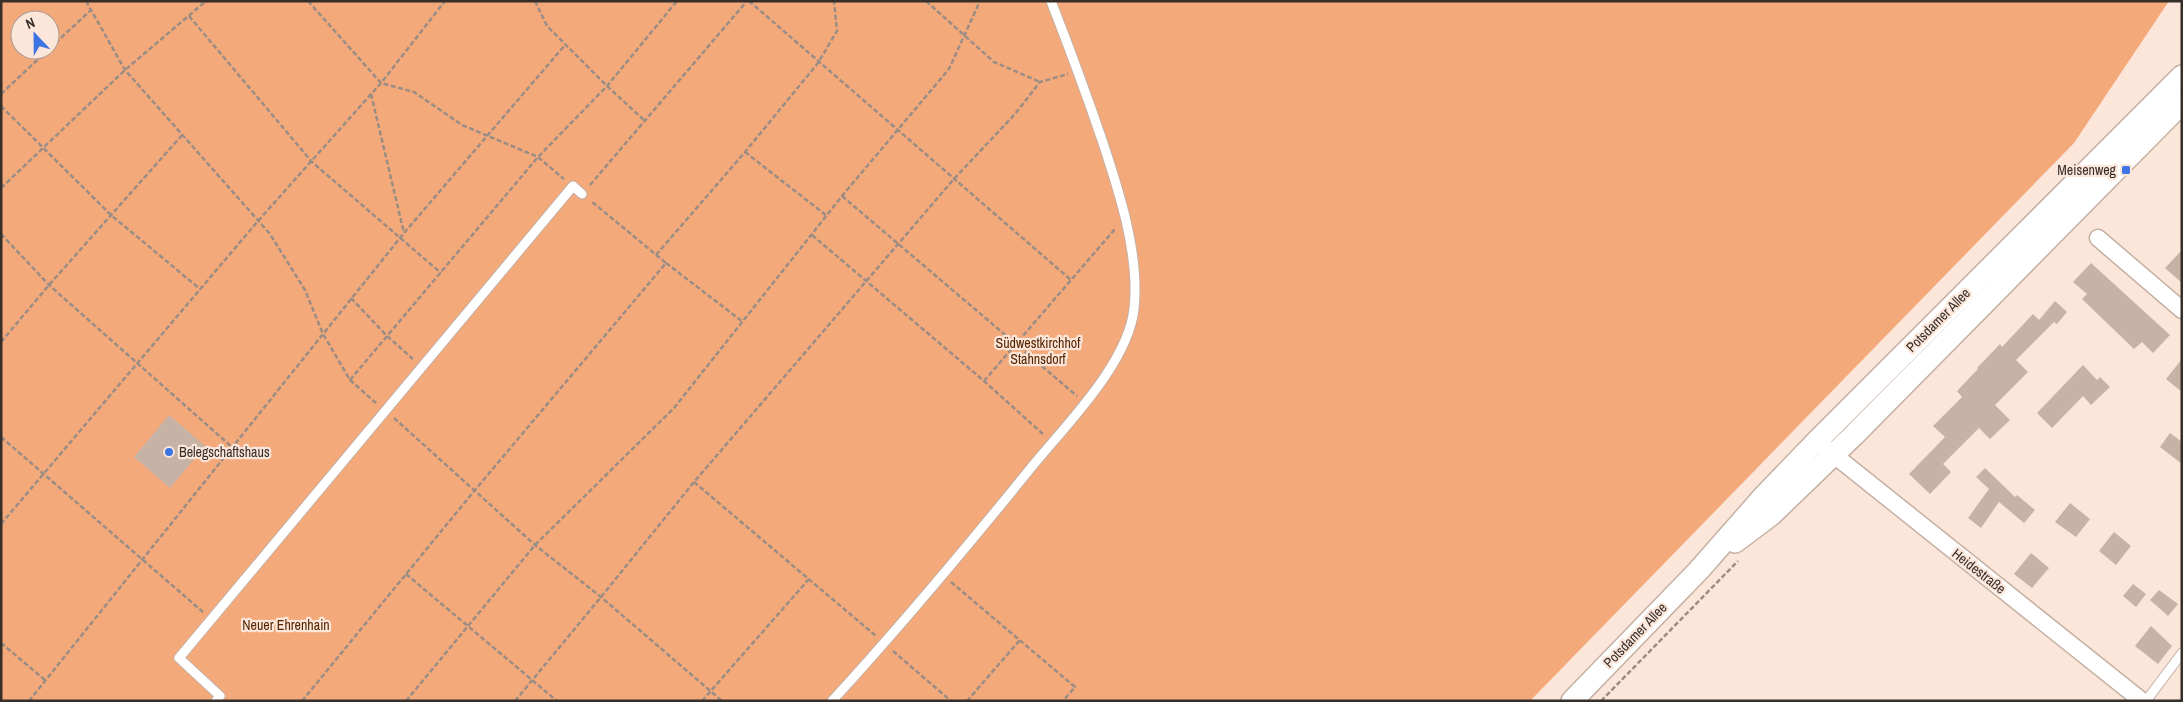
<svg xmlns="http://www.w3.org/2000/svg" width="2183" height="702" font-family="'Archivo Narrow',sans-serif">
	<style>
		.green { fill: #f4a97b; fill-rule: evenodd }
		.building { fill: #c7b2a6 }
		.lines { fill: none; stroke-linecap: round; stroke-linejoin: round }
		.service-casing { stroke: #c5b0a4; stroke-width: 11 }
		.minor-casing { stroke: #c5b0a4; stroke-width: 19 }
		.tertiary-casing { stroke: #c5b0a4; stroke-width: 24 }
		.path { stroke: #9b8d84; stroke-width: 2.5; stroke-dasharray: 5 2.5; stroke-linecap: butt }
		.service { stroke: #fff; stroke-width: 9 }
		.minor { stroke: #fff; stroke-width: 16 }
		.tertiary { stroke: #fff; stroke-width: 21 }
		.poi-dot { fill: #3c74e3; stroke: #fbe6d9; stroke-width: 2 }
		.labels { text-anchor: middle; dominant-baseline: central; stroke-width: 4.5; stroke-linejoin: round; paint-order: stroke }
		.poi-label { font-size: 14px; fill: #362e29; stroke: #fbe6d9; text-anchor: end }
		.street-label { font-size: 14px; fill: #362e29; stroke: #fbe6d9 }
		.park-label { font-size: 14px; fill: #562500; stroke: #fbe6d9 }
	</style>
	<rect width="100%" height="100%" fill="#fbe6d9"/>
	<path class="green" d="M1 1H2169L2074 143 1530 701H1ZM20 20H50V50H20Z"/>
	<g class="building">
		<path d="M2182 250V283L2165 268Z"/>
		<path d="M2091 263 2170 335 2153 353 2142 342 2134 349 2082 299 2087 294 2073 282Z"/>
		<path d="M2055 301 2067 312 2057 324 2054 322 2016 360 2028 372 1995 405 2010 420 1990 439 1979 428 1943 464 1951 472 1930 494 1909 474 1945 437 1933 426 1962 397 1957 391 1978 369 1977 368 2000 344 2002 347 2033 314 2039 320Z"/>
		<path d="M2182 359V392L2166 379Z"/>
		<path d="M2083 365 2097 380 2100 377 2110 387 2091 405 2083 396 2052 428 2037 413Z"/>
		<path d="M169 415 205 446 170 488 134 457Z"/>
		<path d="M2170 433 2182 442V464L2160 447Z"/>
		<path d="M1985 468 2015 497 2017 495 2035 510 2024 523 1999 502 1981 528 1968 518 1989 489 1976 477Z"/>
		<path d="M2070 503 2090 519 2076 537 2055 522Z"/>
		<path d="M2114 532 2131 546 2116 565 2099 551Z"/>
		<path d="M2031 553 2049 568 2032 588 2014 574Z"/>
		<path d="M2133 584 2146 594 2136 607 2123 596Z"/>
		<path d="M2159 590 2178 604 2168 616 2150 600Z"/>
		<path d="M2151 626 2172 646 2158 664 2135 646Z"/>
	</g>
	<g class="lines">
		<defs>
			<g id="service">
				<path d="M216 701 220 696 179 658 573 186 582 194"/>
				<path d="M832 701C901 626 966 548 1030 469 1064 427 1128 364 1134 309 1140 255 1119 191 1102 140 1086 93 1069 47 1051 1"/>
				<path d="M2146 701 2182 653"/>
			</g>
			<g id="minor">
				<path d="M2098 238 2182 310"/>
				<path d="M1824 447 2142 701"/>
			</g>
			<g id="tertiary">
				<path d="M1735 542 1771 515 1854 435 2182 103"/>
				<path d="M1572 701 1699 570 1764 496 1817 441 2182 76"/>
			</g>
		</defs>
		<use href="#service" class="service-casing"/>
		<use href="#minor" class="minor-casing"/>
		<use href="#tertiary" class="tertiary-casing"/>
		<g class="path">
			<path d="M86 1 125 70 270 234 305 290 323 334 350 380 376 403"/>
			<path d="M308 1 381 83 414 92 462 125 538 157 564 179"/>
			<path d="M535 1 547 26 607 86 645 121"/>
			<path d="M749 1 1071 280"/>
			<path d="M926 1 994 62 1040 82"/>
			<path d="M189 16 312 162 441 273"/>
			<path d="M50 48 91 10"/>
			<path d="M1 94 48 50"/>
			<path d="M371 94 404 233"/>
			<path d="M1 106 111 215 200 289"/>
			<path d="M745 152 827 216"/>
			<path d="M590 185 747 1"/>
			<path d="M1 188 125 70 206 1"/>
			<path d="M842 196 1077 396"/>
			<path d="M1 234 49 285 233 448"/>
			<path d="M812 235 984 381 1044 435"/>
			<path d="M656 255 745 152 818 63 837 31 834 1"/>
			<path d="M666 263 743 322"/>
			<path d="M351 298 387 336 413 359"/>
			<path d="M1 342 49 285 183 134"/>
			<path d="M350 380 538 157 607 86 677 1"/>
			<path d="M984 381 1115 229"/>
			<path d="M394 418 535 545 601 597 722 701"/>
			<path d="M1 437 203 612"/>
			<path d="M694 482 876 636"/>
			<path d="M1 524 258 221 381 83 445 1"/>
			<path d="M406 574 557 701"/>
			<path d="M951 582 1075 687 1063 701"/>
			<path d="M1 643 45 680"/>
			<path d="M893 651 951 701"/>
			<path d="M29 701 404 233 565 45"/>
			<path d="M302 701 475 490 666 263 591 201"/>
			<path d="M406 701 535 545 674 408 842 196 949 69 980 1"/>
			<path d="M515 701 601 597 694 482 953 180 1015 114 1040 82 1068 74"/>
			<path d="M702 701 809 579"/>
			<path d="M967 701 1020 640"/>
			<path d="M1601 701 1738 561"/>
		</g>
		<use href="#service" class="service"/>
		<use href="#minor" class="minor"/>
		<use href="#tertiary" class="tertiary"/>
	</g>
	<g class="poi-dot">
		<rect x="2121" y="165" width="10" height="10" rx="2.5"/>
		<circle cx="169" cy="452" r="5"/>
	</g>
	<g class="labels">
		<g class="poi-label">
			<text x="2116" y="170">Meisenweg</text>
			<text x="179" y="452" text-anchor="start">Belegschaftshaus</text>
		</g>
		<g class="street-label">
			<text transform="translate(1938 320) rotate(-45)">Potsdamer Allee</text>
			<text transform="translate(1979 571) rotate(38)">Heidestraße</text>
			<text transform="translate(1635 635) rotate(-46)">Potsdamer Allee</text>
		</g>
		<g class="park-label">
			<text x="1038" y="343">Südwestkirchhof<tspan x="1038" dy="16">Stahnsdorf</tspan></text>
			<text x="286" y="625">Neuer Ehrenhain</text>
		</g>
	</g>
	<rect width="2183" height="702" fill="none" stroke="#362e29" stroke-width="5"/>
	<g transform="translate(35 35) rotate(338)"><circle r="24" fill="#fbe6d9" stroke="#ac9c93"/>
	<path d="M0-4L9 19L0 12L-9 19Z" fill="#3c74e3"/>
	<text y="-8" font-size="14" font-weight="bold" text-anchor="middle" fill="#362e29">N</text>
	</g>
</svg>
